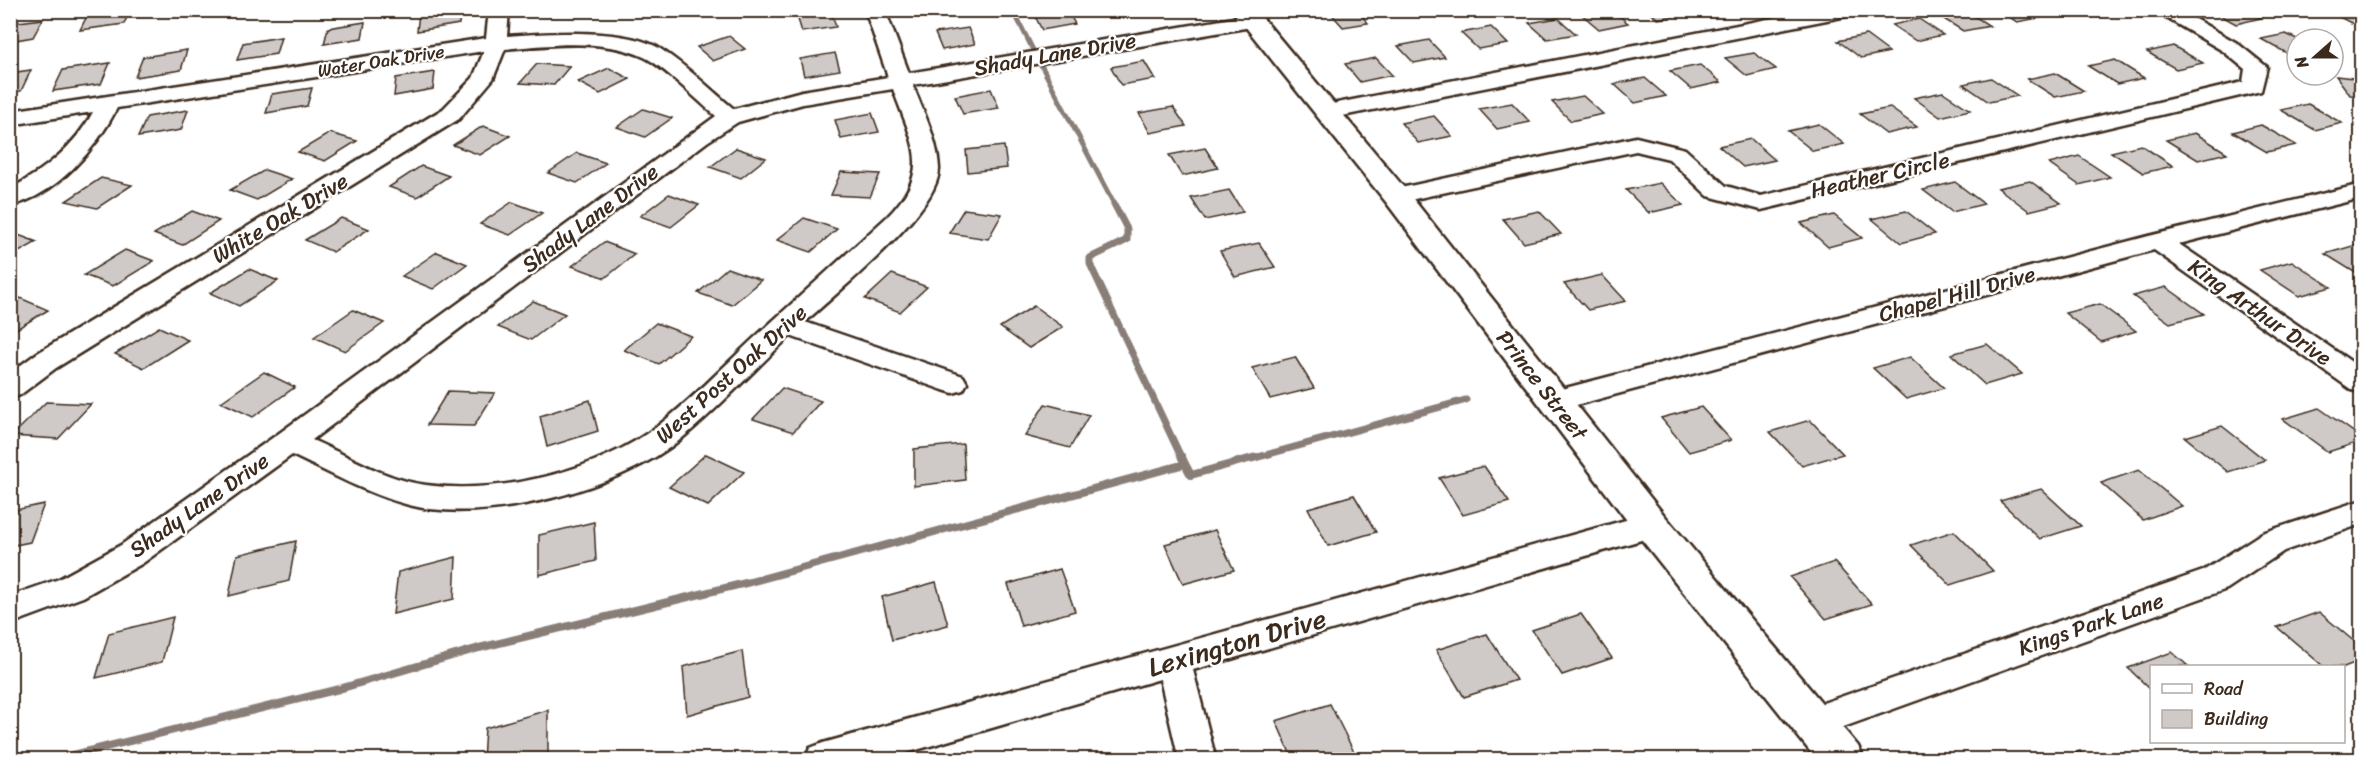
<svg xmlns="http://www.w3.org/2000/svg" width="2372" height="770" font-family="Sriracha,sans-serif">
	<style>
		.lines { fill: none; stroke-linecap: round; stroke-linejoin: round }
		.stream-far2 { stroke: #887e77; stroke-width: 5 }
		.stream-far1 { stroke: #887e77; stroke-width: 7 }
		.stream { stroke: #887e77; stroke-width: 8 }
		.building { fill: #cfcac7; stroke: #3b2a1e; stroke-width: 1.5 }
		.minor-casing { stroke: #3b2a1e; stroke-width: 5 }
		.major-casing { stroke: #3b2a1e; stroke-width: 5 }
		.minor { fill: #fff; fill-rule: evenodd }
		.major { fill: #fff; fill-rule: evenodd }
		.labels { text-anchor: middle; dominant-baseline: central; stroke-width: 4.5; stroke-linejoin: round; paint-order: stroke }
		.far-street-label { font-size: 18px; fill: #3b2a1e; stroke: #fff }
		.street-label { font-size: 22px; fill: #3b2a1e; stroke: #fff }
		.near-street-label { font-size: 27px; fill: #3b2a1e; stroke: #fff }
	</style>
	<rect width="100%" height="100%" fill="#fff"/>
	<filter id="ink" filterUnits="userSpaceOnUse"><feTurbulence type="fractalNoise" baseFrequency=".0167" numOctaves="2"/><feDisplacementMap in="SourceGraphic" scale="12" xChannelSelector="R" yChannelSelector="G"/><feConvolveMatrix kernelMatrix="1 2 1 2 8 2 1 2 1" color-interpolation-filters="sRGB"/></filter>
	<g filter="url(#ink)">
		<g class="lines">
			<g class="stream-far2">
				<path d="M1013 10 1034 52"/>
				<path d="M1040 63 1115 206"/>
			</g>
			<g class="stream-far1">
				<path d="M1114 204 1127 229V240L1090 258V264L1182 459"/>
				<path d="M1251 459 1466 400"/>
			</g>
			<g class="stream">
				<path d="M1182 457 1185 464"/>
				<path d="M53 760 339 689 479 648 750 582 1185 464 1191 475 1256 457"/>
			</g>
		</g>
		<g class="building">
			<path d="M99 10H130L124 24 80 30 89 12Z"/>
			<path d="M172 10H207L170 16Z"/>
			<path d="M434 10H460L459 24 417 31 419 13Z"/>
			<path d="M634 10H669L661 17 632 12Z"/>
			<path d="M1056 10H1067L1075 24 1042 30 1034 14Z"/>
			<path d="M1328 10H1357L1368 23 1343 27Z"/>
			<path d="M1596 10H1612L1628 23 1599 29 1580 13Z"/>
			<path d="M1648 10H1683L1687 14 1658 19Z"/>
			<path d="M1965 10 1990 26 1963 31 1939 16Z"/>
			<path d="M1998 10H2033L2044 17 2017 22Z"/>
			<path d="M2211 10H2246L2261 18 2236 24Z"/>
			<path d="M2326 10H2361L2362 21 2351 23Z"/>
			<path d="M831 11 836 27 802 32 797 16Z"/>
			<path d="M1558 18 1576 34 1547 39 1529 23Z"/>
			<path d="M43 19 33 37 10 41V23Z"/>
			<path d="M1919 19 1943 35 1916 41 1892 25Z"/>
			<path d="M365 22 362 38 324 44 328 28Z"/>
			<path d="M1491 27 1508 44 1478 49 1461 33Z"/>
			<path d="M968 28 975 44 942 50 935 33Z"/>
			<path d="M2286 34 2297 39V55L2292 56 2261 39Z"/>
			<path d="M1866 35 1889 52 1861 58 1838 41Z"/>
			<path d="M729 36 745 49 713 61 697 47Z"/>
			<path d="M281 37 276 54 237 60 243 43Z"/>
			<path d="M1429 40 1445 57 1414 63 1398 46Z"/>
			<path d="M2173 46 2203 63 2176 69 2147 52Z"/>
			<path d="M187 50 181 70 135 77 143 57Z"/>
			<path d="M835 53 840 70 804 76 800 59Z"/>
			<path d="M1754 53 1776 69 1747 76 1725 58Z"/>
			<path d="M1376 58 1392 75 1360 82 1345 64Z"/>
			<path d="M2115 60 2144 78 2117 84 2088 66Z"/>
			<path d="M1144 61 1155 79 1121 85 1111 67Z"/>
			<path d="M110 63 101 84 53 91 63 70Z"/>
			<path d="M537 64 570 66 554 85 520 83Z"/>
			<path d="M1700 65 1721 82 1691 89 1670 71Z"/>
			<path d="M609 68 630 79 600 94 578 82Z"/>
			<path d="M31 70 21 91 10 92V73Z"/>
			<path d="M435 72 433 89 394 96 396 78Z"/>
			<path d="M2055 73 2084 91 2055 97 2027 79Z"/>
			<path d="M2336 76 2362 79V96L2350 95Z"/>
			<path d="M1645 78 1666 96 1635 103 1614 84Z"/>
			<path d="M1991 78 2018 96 1989 102 1963 84Z"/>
			<path d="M312 88 307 106 266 113 272 94Z"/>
			<path d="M991 89 999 108 963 114 955 96Z"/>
			<path d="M1943 92 1970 110 1940 117 1914 98Z"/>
			<path d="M1583 96 1603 114 1571 121 1552 102Z"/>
			<path d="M1512 103 1530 122 1497 129 1479 109Z"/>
			<path d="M2308 104 2342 123 2315 130 2281 110Z"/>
			<path d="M1173 107 1186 126 1150 133 1139 113Z"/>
			<path d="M1890 108 1917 127 1886 134 1860 114Z"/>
			<path d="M643 109 672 118 645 137 617 127Z"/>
			<path d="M188 110 181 130 138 137 147 117Z"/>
			<path d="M872 113 879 132 841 139 835 120Z"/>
			<path d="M1434 116 1452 136 1418 143 1401 123Z"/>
			<path d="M1819 124 1844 144 1813 151 1788 131Z"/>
			<path d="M2261 125 2296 145 2267 152 2233 132Z"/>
			<path d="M483 126 510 136 480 155 453 145Z"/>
			<path d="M330 133 357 141 325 161 298 152Z"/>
			<path d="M2195 133 2227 153 2198 160 2166 140Z"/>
			<path d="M1751 139 1775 160 1743 167 1719 146Z"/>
			<path d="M2141 145 2173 166 2143 173 2111 152Z"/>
			<path d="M1004 146 1007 168 968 172 966 150Z"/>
			<path d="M736 148 766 158 741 178 710 167Z"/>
			<path d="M1205 148 1218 168 1182 176 1169 155Z"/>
			<path d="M577 153 606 163 577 183 548 173Z"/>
			<path d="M2079 156 2110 177 2079 185 2049 164Z"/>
			<path d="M421 166 449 176 417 197 389 187Z"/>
			<path d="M265 170 292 179 257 200 230 190Z"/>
			<path d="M841 172 880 174 870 197 831 195Z"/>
			<path d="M101 178 132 185 97 208 66 201Z"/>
			<path d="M2030 181 2061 203 2029 211 1998 188Z"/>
			<path d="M1955 182 1984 204 1952 212 1923 190Z"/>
			<path d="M1660 183 1683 205 1649 213 1626 190Z"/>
			<path d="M1229 190 1243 212 1205 220 1191 198Z"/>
			<path d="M669 194 699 205 671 227 640 216Z"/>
			<path d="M512 202 542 213 510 235 480 224Z"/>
			<path d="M964 209 1002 214 988 239 949 233Z"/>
			<path d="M192 211 219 221 182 245 154 234Z"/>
			<path d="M1539 211 1561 234 1524 243 1503 219Z"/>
			<path d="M1906 211 1935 234 1901 243 1872 219Z"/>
			<path d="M1834 215 1862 238 1828 247 1801 223Z"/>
			<path d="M341 218 369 229 333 252 305 240Z"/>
			<path d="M804 218 837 229 811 252 777 240Z"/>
			<path d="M10 232 37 242 10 257Z"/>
			<path d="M604 242 635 254 605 278 572 266Z"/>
			<path d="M1259 243 1275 267 1235 277 1220 251Z"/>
			<path d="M2356 245 2362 249V277L2325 254Z"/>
			<path d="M125 250 154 261 113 286 84 275Z"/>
			<path d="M437 252 467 264 433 289 402 276Z"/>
			<path d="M2292 261 2331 287 2299 296 2260 270Z"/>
			<path d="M727 268 761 280 732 305 698 293Z"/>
			<path d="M249 269 278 281 239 306 210 293Z"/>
			<path d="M892 274 927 287 900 312 865 299Z"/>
			<path d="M1602 275 1626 301 1588 310 1564 284Z"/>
			<path d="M2166 287 2204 314 2170 323 2133 296Z"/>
			<path d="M20 298 48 310 10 333V304Z"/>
			<path d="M533 301 565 314 531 340 498 327Z"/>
			<path d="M2100 304 2136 331 2101 342 2065 313Z"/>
			<path d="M1034 306 1063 327 1029 348 1000 327Z"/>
			<path d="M353 310 384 323 345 351 314 337Z"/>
			<path d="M656 323 691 336 659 364 624 350Z"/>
			<path d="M159 327 188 340 144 368 115 354Z"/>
			<path d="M1987 344 2022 374 1985 385 1951 354Z"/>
			<path d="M1295 357 1314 388 1270 399 1252 368Z"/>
			<path d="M1910 357 1944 388 1906 399 1873 368Z"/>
			<path d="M264 372 295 387 253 417 221 402Z"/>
			<path d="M782 388 821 401 793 432 753 419Z"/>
			<path d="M448 391 495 393 474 426 427 425Z"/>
			<path d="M590 400 598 431 547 447 540 416Z"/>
			<path d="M46 402 91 404 58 439 12 436Z"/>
			<path d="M1045 404 1089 415 1070 448 1025 436Z"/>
			<path d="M1701 407 1731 440 1689 452 1661 418Z"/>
			<path d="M2319 408 2362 438V441L2328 452 2283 419Z"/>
			<path d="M1810 420 1843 454 1802 466 1770 432Z"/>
			<path d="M2222 426 2265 460 2228 472 2185 437Z"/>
			<path d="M963 444 965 480 914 486V449Z"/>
			<path d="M706 454 744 472 708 506 669 487Z"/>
			<path d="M1484 466 1509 502 1463 515 1439 478Z"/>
			<path d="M2139 470 2182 506 2143 520 2101 483Z"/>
			<path d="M2041 489 2081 526 2040 539 2000 501Z"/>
			<path d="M1354 495 1376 532 1328 546 1308 508Z"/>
			<path d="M44 504 30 542 10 546V511Z"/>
			<path d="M594 522 596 561 539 575V535Z"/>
			<path d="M1215 530 1234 570 1183 584 1165 544Z"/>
			<path d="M1954 531 1993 571 1950 585 1911 545Z"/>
			<path d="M296 541 289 581 229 596 237 555Z"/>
			<path d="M456 557 454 599 393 614 398 572Z"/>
			<path d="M1834 562 1872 604 1826 619 1790 577Z"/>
			<path d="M1060 569 1075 611 1021 626 1008 584Z"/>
			<path d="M936 582 948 625 892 640 882 597Z"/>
			<path d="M2319 612 2362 648V660L2344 667 2323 666 2277 627Z"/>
			<path d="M1581 614 1612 658 1562 675 1532 630Z"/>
			<path d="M173 617 162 662 96 678 109 633Z"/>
			<path d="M1487 634 1516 680 1464 697 1436 650Z"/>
			<path d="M742 651 748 697 687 715 683 667Z"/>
			<path d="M2172 652 2188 666H2152V691L2128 668Z"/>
			<path d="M1330 704 1355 754 1338 760H1293L1276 721Z"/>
			<path d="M548 710V760H483L485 728Z"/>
			<path d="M2080 751 2088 760H2059Z"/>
		</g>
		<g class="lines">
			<defs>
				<g id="minor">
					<path d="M489 10H509L507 36C547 33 629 27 662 50 688 67 711 90 734 109L802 91 888 77 865 10H885L909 73 1251 15 1258 17 1261 21 1258 25 1251 27 913 85C923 112 938 140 939 169 939 211 837 292 805 322L963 376 967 383 963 390 953 393 943 390 790 336C754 370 719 408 681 439 621 489 485 525 409 505 367 494 330 473 292 455L143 563 83 597 10 624V596L59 579 121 545 278 434 716 116C699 102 661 64 644 57 602 38 549 45 505 49L493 79 459 119 56 368 20 395 10 398V373L36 354 443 109 473 78 484 51 117 108C96 149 57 195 10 206V189C45 170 74 147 93 112L10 125V111L486 38ZM893 89C912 143 934 170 887 217 842 258 798 298 753 339 722 368 692 400 659 425 599 471 500 495 426 485 386 480 349 456 312 440L707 142 738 122 803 104Z"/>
					<path d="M1814 10H1857L1847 16 1327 119 1319 117 1316 112 1319 107 1327 105Z"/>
					<path d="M2153 10H2179L2237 43 2267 67 2261 91 1761 210 1708 196 1669 159 1636 151 1396 203 1387 201 1384 196 1387 191 1396 189 1636 137 1685 149 1726 186 1761 196 2243 82 2245 69 2223 51Z"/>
					<path d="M2362 184V198L2179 244 2362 369V393L2352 390 2154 250 1554 411 1544 408 1540 401 1544 394 1554 391 2149 236Z"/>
					<path d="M2362 500V524L2284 551 2227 589 1813 738 1800 733 1795 722 1800 711 2203 571 2262 533Z"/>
					<path d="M1651 513 1662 516 1667 525 1662 534 1193 670 1216 760H1179L1160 679 882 760H805L810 748 823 743Z"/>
				</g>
				<path id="major" d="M1232 10H1256L1406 190 1664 515 1858 746 1864 760H1817L1638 535 1386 202Z"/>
			</defs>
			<use href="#minor" class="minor-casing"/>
			<use href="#major" class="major-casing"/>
			<use href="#minor" class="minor"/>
			<use href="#major" class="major"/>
		</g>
	</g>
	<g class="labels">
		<g class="far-street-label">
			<text transform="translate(381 61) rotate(-9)">Water Oak Drive</text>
		</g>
		<g class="street-label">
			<text transform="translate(1055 54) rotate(-10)">Shady Lane Drive</text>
			<text transform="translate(1880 175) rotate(-13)">Heather Circle</text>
			<text transform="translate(280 218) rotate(-31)">White Oak Drive</text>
			<text transform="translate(590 218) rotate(-37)">Shady Lane Drive</text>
			<text transform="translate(1957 294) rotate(-15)">Chapel Hill Drive</text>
			<text transform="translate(2260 312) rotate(35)">King Arthur Drive</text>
			<text transform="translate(731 374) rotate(-42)">West Post Oak Drive</text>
			<text transform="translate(1542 385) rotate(52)">Prince Street</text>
			<text transform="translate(199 505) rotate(-35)">Shady Lane Drive</text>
			<text transform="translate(2091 624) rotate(-19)">Kings Park Lane</text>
		</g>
		<g class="near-street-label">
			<text transform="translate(1237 643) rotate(-16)">Lexington Drive</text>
		</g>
	</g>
	<rect width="2372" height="770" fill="none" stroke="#fff" stroke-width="36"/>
	<rect x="18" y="18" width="2336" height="734" fill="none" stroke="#3b2a1e" stroke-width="2" filter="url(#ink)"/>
	<rect x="2150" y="665" width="195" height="78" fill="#ffffff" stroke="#b1aaa5" stroke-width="1.5"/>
	<rect x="2162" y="684" width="30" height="9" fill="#ffffff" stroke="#b1aaa5" stroke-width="1.5"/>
	<text x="2204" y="695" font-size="18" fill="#3b2a1e">Road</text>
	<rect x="2162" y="710" width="30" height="18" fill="#cfcac7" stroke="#b1aaa5" stroke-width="1.5"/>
	<text x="2204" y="725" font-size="18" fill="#3b2a1e">Building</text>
	<g transform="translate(2315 57) rotate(249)"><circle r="28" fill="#ffffff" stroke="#b1aaa5" stroke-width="1.5"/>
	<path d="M0-4.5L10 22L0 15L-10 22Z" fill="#3b2a1e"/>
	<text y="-9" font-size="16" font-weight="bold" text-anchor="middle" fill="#3b2a1e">N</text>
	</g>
</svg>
